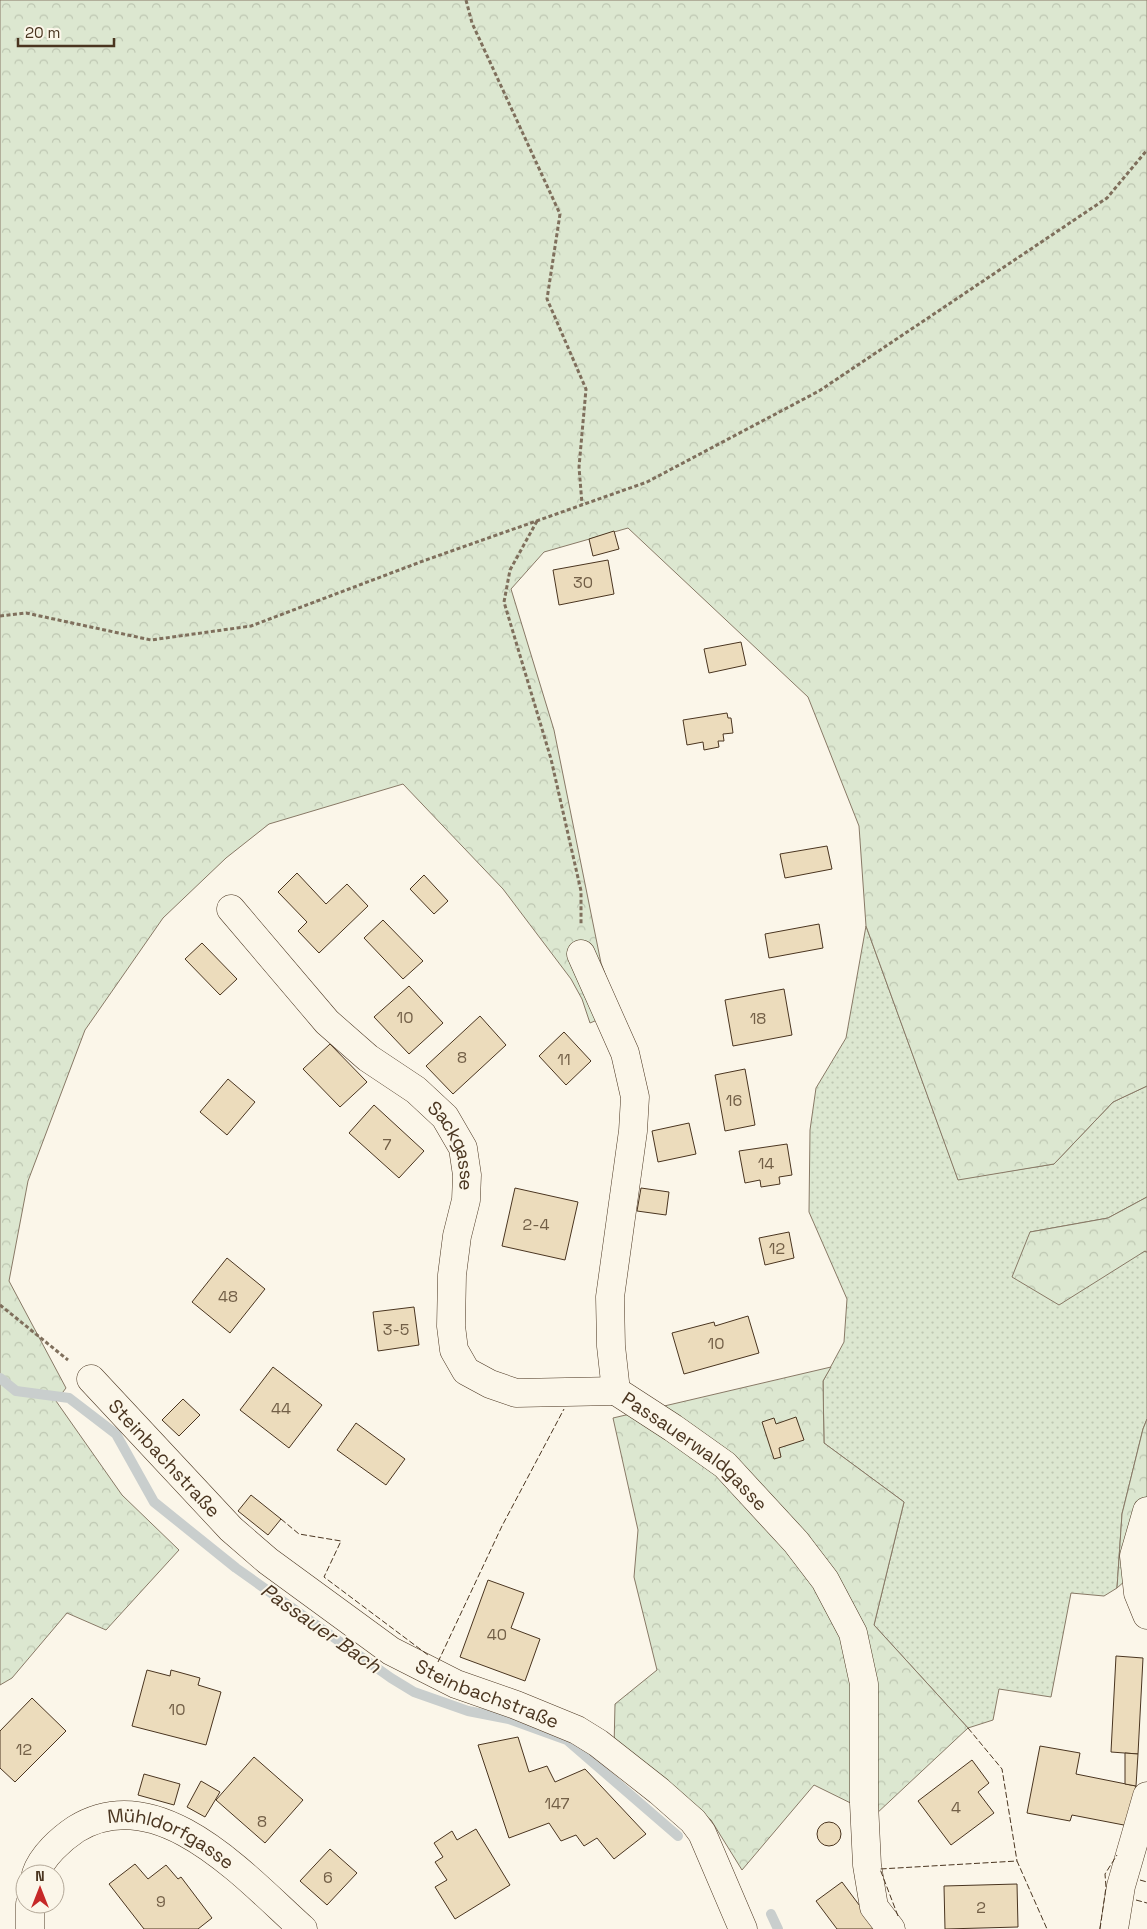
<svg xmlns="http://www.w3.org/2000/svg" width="1147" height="1929" font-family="'Space Grotesk',sans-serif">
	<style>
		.grass { fill: url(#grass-dots); stroke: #887966 }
		.forest { fill: url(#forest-crowns); stroke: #887966 }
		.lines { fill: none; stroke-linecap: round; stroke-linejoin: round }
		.stream { stroke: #c9cecd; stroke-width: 10 }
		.building { fill: #ecdcbc; stroke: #4a3520 }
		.minor-casing { stroke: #4a3520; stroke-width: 29 }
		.path { stroke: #7f6f5c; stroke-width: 3; stroke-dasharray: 4 2.5; stroke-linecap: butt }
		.minor { stroke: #fbf6e9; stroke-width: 28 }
		.fence { stroke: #4a3520; stroke-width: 1; stroke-dasharray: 6 2.5; stroke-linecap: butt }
		.labels { text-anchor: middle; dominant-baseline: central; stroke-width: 4; stroke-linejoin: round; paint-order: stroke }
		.number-label { font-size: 16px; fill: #725f47 }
		.street-label { font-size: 19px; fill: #4a3520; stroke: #fbf6e9 }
		.water-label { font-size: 20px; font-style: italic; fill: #4a3520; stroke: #fbf6e9 }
	</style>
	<defs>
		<pattern id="grass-dots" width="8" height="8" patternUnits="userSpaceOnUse" patternTransform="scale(1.25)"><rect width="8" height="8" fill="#dce7d0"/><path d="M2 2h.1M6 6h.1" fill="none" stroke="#bec7b2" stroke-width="1.8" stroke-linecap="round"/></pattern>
		<pattern id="forest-crowns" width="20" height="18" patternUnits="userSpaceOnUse" patternTransform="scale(1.25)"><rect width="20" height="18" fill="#dce7d0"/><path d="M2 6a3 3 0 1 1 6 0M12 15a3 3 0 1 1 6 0" fill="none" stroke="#bec7b2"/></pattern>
	</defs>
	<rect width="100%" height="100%" fill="#fbf6e9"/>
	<path class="grass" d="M866 926 958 1179 1054 1164 1113 1102 1147 1086V1197L1108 1218 1030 1232 1147 1252V1419L1143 1429 1122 1514 1117 1588 1104 1596 1071 1593 1051 1697 999 1689 993 1720 968 1728 874 1625 904 1502 824 1443 823 1381 844 1342 847 1299 809 1212 810 1130 816 1088 846 1038Z"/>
	<g class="forest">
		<path d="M0 0H1147V1086L1113 1102 1054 1164 958 1180 866 926 859 826 808 697 628 528 544 552 511 589 554 730 601 963 619 1011 590 1023 582 999 571 979 503 889 403 784 269 824 226 858 163 918 85 1030 28 1181 9 1281 66 1388 56 1401 122 1495 179 1550 106 1630 67 1613 12 1678 0 1685Z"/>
		<path d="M1147 1197V1252L1145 1251 1059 1305 1012 1277 1030 1232 1108 1218Z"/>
		<path d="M831 1367 823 1381 824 1443 904 1502 874 1625 968 1728 875 1815 814 1785 742 1870 711 1820 614 1748 615 1704 657 1670 634 1577 638 1530 613 1418Z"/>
		<path d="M1147 1419V1569L1144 1564 1117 1588 1122 1514 1143 1429Z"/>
	</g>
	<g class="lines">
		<g class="stream">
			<path d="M0 1378 16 1391 69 1398 116 1434 154 1502 236 1568 391 1678 414 1692 468 1711 509 1719 567 1740 678 1836"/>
			<path d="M771 1914 778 1929"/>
		</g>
	</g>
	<g class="building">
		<path d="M614 531 619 549 593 556 589 539Z"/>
		<path d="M608 560 614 594 559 605 553 570Z"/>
		<path d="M741 642 746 665 709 673 704 649Z"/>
		<path d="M727 713 728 718H731L733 733 723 734 724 741H718L719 747 704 750 703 742 687 745 683 720Z"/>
		<path d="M827 846 832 869 785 878 780 854Z"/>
		<path d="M297 873 326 904 347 884 368 906 319 953 298 931 307 922 278 892Z"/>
		<path d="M424 875 448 901 434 914 410 889Z"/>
		<path d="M383 920 423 961 403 979 364 938Z"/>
		<path d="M819 924 823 948 769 958 765 934Z"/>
		<path d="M202 943 237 979 220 995 185 959Z"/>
		<path d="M409 986 443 1023 409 1054 374 1017Z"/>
		<path d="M784 989 792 1035 733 1046 725 1000Z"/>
		<path d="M480 1016 506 1045 453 1094 426 1066Z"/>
		<path d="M564 1032 591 1061 566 1085 539 1056Z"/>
		<path d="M330 1044 367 1082 340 1107 303 1069Z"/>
		<path d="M745 1069 755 1125 725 1131 715 1075Z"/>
		<path d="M228 1079 255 1102 227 1135 200 1112Z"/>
		<path d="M374 1105 424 1151 399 1178 349 1133Z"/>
		<path d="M689 1123 696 1154 658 1162 652 1131Z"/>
		<path d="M787 1144 792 1175 779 1177 780 1184 761 1187 760 1180 745 1183 739 1151Z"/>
		<path d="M515 1188 578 1202 565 1260 502 1246Z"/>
		<path d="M641 1188 669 1192 666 1215 637 1211Z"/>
		<path d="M789 1232 794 1258 765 1265 759 1238Z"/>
		<path d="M227 1258 265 1289 230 1333 192 1302Z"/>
		<path d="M414 1307 419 1345 378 1351 373 1312Z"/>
		<path d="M748 1316 759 1353 684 1374 672 1333 714 1322 715 1326Z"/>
		<path d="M273 1367 322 1405 289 1448 240 1410Z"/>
		<path d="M183 1399 200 1415 179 1436 162 1420Z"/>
		<path d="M796 1417 804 1440 779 1448 781 1457 774 1459 762 1422 774 1418 776 1424Z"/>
		<path d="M356 1423 405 1459 386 1485 337 1450Z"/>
		<path d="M251 1495 281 1519 268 1535 238 1511Z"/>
		<path d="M488 1580 524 1593 511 1628 540 1639 525 1681 460 1657Z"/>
		<path d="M1116 1656 1143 1658 1138 1754 1111 1752Z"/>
		<path d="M147 1670 170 1676 171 1670 200 1678 198 1685 221 1692 206 1745 132 1726Z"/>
		<path d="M32 1698 66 1731 15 1782 0 1768V1731Z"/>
		<path d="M518 1737 529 1772 547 1766 555 1782 585 1769 646 1834 614 1859 597 1838 584 1846 576 1835 561 1841 549 1823 509 1838 478 1745Z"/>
		<path d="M1040 1746 1080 1753 1076 1774 1136 1786 1129 1826 1072 1815 1070 1821 1027 1813Z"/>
		<path d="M1125 1753 1138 1754 1136 1786 1125 1784Z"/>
		<path d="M254 1757 303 1800 265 1843 216 1800Z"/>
		<path d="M972 1760 989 1783 978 1792 994 1813 951 1845 918 1801Z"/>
		<path d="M144 1774 180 1784 174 1805 138 1795Z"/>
		<path d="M201 1781 220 1792 205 1817 187 1807Z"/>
		<circle cx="829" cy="1834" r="12"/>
		<path d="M476 1829 510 1885 455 1919 435 1887 447 1880 435 1862 443 1857 434 1843 452 1831 457 1840Z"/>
		<path d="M330 1849 357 1873 327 1905 300 1881Z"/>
		<path d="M135 1864 148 1879 166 1865 178 1879 181 1877 212 1918 198 1929H144L109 1884Z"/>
		<path d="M842 1882 877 1929H837L816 1901Z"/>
		<path d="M1017 1884 1018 1927 945 1929 944 1886Z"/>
	</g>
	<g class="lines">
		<defs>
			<g id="minor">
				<path id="s1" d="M231 909 327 1022 368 1058 416 1090 445 1117 463 1148 467 1175 466 1200 457 1236 452 1275 451 1326 454 1350 466 1371 490 1384 516 1393 616 1391"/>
				<path id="s2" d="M581 954 625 1053 635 1097 633 1131 610 1297 611 1346 616 1391 673 1428 725 1465 796 1542 825 1580 853 1633 864 1684V1803L867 1865 874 1907 891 1929"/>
				<path id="s3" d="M91 1379 231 1529 268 1561 391 1651 456 1684 516 1705 577 1730 598 1743 659 1791 693 1821 702 1833 743 1929"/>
				<path d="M1147 1511 1134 1556 1138 1593 1147 1615"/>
				<path id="s4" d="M36 1874C42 1856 61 1839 76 1829 159 1778 247 1879 303 1929"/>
				<path d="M30 1929V1904"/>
				<path d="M1114 1929 1121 1886 1147 1796"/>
			</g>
		</defs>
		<use href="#minor" class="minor-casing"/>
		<g class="path">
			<path d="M466 0 472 23 560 214 547 299 586 389 579 467 582 504"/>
			<path d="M537 521 510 570 504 602 551 759 581 891V925"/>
			<path d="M0 616 26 613 151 640 251 626 423 561 647 482 819 391 1107 198 1147 150"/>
			<path d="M0 1305 68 1360"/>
		</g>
		<use href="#minor" class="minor"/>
		<g class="fence">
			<path d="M281 1519 299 1534 341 1541 324 1577 428 1655"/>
			<path d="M438 1662 502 1526 564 1409"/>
			<path d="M968 1728 1002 1769 1017 1861"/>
			<path d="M1140 1880 1147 1882"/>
			<path d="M1136 1900 1147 1903"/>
			<path d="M898 1916 880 1869 1017 1861 1047 1929"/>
			<path d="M1100 1929 1106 1887 1105 1874 1117 1855"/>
		</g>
	</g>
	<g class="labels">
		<g class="number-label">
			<text x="583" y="582">30</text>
			<text x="405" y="1017">10</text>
			<text x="758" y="1018">18</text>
			<text x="462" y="1057">8</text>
			<text x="564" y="1059">11</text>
			<text x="734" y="1100">16</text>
			<text x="387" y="1144">7</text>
			<text x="766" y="1163">14</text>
			<text x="536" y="1224">2-4</text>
			<text x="777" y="1248">12</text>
			<text x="228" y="1296">48</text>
			<text x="396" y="1329">3-5</text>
			<text x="716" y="1343">10</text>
			<text x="281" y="1408">44</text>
			<text x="497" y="1634">40</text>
			<text x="177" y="1709">10</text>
			<text x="24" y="1749">12</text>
			<text x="557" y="1803">147</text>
			<text x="956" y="1807">4</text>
			<text x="262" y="1821">8</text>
			<text x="328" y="1877">6</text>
			<text x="161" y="1901">9</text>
			<text x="981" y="1907">2</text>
		</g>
		<g class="street-label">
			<text stroke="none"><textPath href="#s1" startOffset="330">Sackgasse</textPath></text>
			<text stroke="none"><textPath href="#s2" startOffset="549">Passauerwaldgasse</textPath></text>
			<text stroke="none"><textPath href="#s3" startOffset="108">Steinbachstraße</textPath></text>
			<text stroke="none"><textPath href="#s3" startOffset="512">Steinbachstraße</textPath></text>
			<text stroke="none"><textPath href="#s4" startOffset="164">Mühldorfgasse</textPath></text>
		</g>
		<g class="water-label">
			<text transform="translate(321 1628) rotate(35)">Passauer Bach</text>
		</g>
	</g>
	<g transform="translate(40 1889)"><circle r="24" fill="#fbf6e9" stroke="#b4a999"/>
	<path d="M0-4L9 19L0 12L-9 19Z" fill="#c62828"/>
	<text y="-8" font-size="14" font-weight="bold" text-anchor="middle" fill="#4a3520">N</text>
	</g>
	<path d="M18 38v8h96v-8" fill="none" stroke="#4a3520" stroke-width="2.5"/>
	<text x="25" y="38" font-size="15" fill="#4a3520" stroke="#fbf6e9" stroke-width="4" paint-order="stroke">20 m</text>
</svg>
